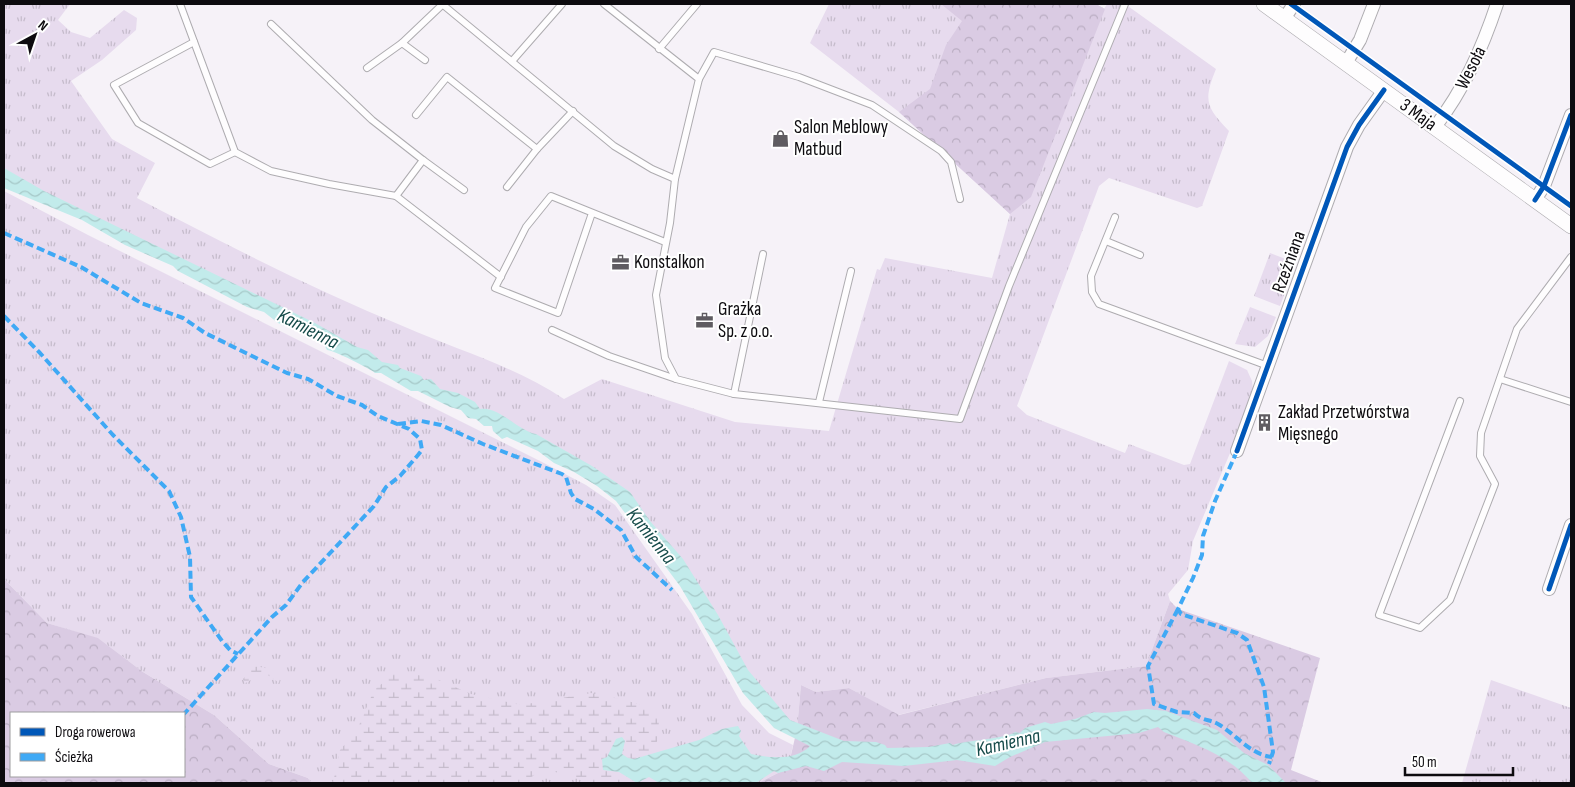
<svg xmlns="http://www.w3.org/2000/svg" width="1575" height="787" font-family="'Sofia Sans Condensed',sans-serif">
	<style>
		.grass { fill: url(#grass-tufts) }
		.forest { fill: url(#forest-crowns); fill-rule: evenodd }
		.wetland { fill: url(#wetland-marsh) }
		.water { fill: url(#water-waves) }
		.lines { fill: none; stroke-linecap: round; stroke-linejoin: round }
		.service-casing { stroke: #aeacb0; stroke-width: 8 }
		.minor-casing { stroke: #aeacb0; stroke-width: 14 }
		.tertiary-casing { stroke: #aeacb0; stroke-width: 16 }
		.service { stroke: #fefdfe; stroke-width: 6 }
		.minor { stroke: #fefdfe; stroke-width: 12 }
		.tertiary { stroke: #fefdfe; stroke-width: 15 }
		.quiet { stroke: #3fa9f5; stroke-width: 4; stroke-dasharray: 8 4; stroke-linecap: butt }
		.cycleway-casing { stroke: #fff; stroke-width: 8 }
		.cycleway { stroke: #0057b8; stroke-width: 5 }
		.labels { text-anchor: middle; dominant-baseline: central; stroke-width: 4; stroke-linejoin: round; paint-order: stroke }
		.street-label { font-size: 19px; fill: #0d0b0f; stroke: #fff }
		.poi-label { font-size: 19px; fill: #0d0b0f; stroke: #fff; text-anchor: start }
		.water-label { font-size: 20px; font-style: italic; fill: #154a49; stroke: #fff }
	</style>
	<defs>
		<pattern id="grass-tufts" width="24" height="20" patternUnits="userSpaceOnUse" patternTransform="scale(1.25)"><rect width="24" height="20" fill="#e7dbee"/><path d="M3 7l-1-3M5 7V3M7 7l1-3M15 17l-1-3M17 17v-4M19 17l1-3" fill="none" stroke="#c5bbcb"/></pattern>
		<pattern id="forest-crowns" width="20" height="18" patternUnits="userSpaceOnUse" patternTransform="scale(1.25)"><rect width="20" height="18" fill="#dacbe3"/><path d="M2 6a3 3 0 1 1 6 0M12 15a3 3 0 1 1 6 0" fill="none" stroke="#baadc2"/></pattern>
		<pattern id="wetland-marsh" width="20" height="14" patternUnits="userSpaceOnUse" patternTransform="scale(1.25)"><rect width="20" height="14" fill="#e7dbee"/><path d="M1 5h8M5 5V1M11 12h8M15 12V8" fill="none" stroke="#c5bbcb"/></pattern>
		<pattern id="water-waves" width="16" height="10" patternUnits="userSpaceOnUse" patternTransform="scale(1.25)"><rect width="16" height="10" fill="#c2ebeb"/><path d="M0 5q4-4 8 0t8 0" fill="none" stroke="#a6c8c8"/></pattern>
	</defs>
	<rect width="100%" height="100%" fill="#f6f2f8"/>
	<g class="grass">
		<path d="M4 4H70L58 20 71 32 90 38 124 10 137 18 136 30 102 60 71 81 112 139 155 163 137 198C225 244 313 289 405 327 458 350 516 367 564 399L602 379 735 422 829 431 877 269 880 270 885 258 992 278 1010 214 899 112 810 43 829 4H1096L1104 9 1107 4H1125L1216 69C1203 101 1206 107 1229 131L1202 206 1197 208 1109 178 1099 186 1017 406 1027 415 1125 453 1129 444 1184 465 1190 464 1229 361 1247 370 1252 381 1253 390 1233 446 1193 541 1188 570 1168 594 1170 601 1146 666 1046 678 898 715 849 688 816 692 801 685 797 729 772 712 623 494 4 172Z"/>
		<path d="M4 191 88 235 542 462 586 485 615 505 692 614 742 705 769 733 793 745 788 768 758 783H311L308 778 269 764 214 715 143 672 99 639 47 623 4 579Z"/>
		<path d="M1270 253 1296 263 1280 306 1254 296Z"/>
		<path d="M1250 307 1276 317 1268 336 1255 347 1235 344Z"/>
		<path d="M1491 680 1571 708V783H1462Z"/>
	</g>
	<g class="forest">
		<path d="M941 4H1096L1105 9 1031 197 1010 214 899 112 930 89 946 45 962 21Z"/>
		<path d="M4 579 47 623 98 638 143 672 214 715 269 764 308 778 311 783H4ZM11 713H184V776H11Z"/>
		<path d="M1170 601 1178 609 1320 658 1291 770 1324 783H758L788 768 797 729 801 685 816 692 849 688 899 715 1046 678 1146 666Z"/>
	</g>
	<g class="wetland">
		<path d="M254 667C263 666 275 670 280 678L279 683C264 671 261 670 248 682L245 683 243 679Z"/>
		<path d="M396 672 432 677 471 694 521 705 591 693 625 700 660 711 656 751 634 759 628 758 621 750 625 741 616 739 607 757 604 770 619 772 637 783H597L544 769 522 783H333L340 750 357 730 374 690Z"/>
	</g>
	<path class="water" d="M4 168 44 191 315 323 357 347 368 350 382 362 398 365 400 368 421 376 424 380 431 379 440 389 458 393 475 402 480 409C499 406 517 430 536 434L592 466 630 492 650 521 683 559 718 615 748 670 790 720 844 741 876 742 885 745 887 748 928 747 950 743 953 745C966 740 1007 739 1015 732L1020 733 1025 728 1045 722 1051 724 1075 719 1094 712 1105 713 1147 709 1166 711 1217 730 1244 753 1268 765 1286 783H1252C1230 756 1197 745 1164 732L1158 727 1139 733 1045 742 1010 757 995 766 957 760 904 766 842 762 824 771 806 766 778 773 774 771 756 783H659L649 777 637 783 619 772 603 770 602 759 607 757 616 739 622 737 625 741 622 754 628 758 634 759 699 740 722 729 738 726 741 731 739 736 751 754C769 758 796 761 810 746L774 728 743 693 680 586 616 501 597 486 574 472 554 463 538 451 507 437 502 439 493 431 492 426H484L476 419 468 418 461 410 450 407 418 391H411L381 373H375C371 369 333 350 327 350L322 341 278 323 264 312 247 307 178 271 173 266 125 245 82 220 4 188Z"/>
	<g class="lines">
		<defs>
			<g id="service">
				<path d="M180 4 235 152 271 171 329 184 396 196"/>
				<path d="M442 4 614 146 652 169 675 179 699 79 604 4"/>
				<path d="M271 24 372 120 423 160"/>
				<path d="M194 42 114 85 138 123 210 164 235 152"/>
				<path d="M659 49 697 4"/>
				<path d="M425 60 402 43 443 4"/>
				<path d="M513 60 562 4"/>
				<path d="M367 68 402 43"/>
				<path d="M699 79 714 52 799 77 872 105 941 151 951 162 960 199"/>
				<path d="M416 115 447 77 537 149 573 111"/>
				<path d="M675 179 670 223 656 295 665 358 676 379 734 394 960 419 1009 286 1125 4"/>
				<path d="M507 187 537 149"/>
				<path d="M464 190 423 160 396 196 501 277"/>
				<path d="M592 213 558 313 495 288 526 227 551 196 665 242"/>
				<path d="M1115 217 1091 276 1092 292 1099 304 1268 366"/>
				<path d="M1106 241 1140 255"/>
				<path d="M552 330 609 356 676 379"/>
				<path d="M1500 379 1571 402"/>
				<path d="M734 394 763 254"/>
				<path d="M1460 401 1379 615 1420 628 1450 600 1495 484 1480 456 1481 433 1517 329 1571 257"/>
				<path d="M819 402 851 271"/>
			</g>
			<g id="minor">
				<path d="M1284 19 1294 4"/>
				<path d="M1346 63 1360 40 1374 4"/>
				<path d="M1435 127C1464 89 1482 49 1497 4"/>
				<path d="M1535 200 1544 186 1571 115"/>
				<path d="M1237 451 1347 147 1359 125 1384 90"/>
				<path d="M1549 589 1571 525"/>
			</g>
			<path id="tertiary" d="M1264 4 1571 226"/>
		</defs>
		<use href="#service" class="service-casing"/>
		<use href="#minor" class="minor-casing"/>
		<use href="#tertiary" class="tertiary-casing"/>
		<use href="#service" class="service"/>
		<use href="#minor" class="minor"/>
		<use href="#tertiary" class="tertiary"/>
		<g class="quiet">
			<path d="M4 233 81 267 141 303 183 318 205 333 287 373 308 379 337 396 362 405 378 416 409 429 420 439 422 450 418 455 400 476 386 487 374 506 303 582 286 605 272 617 184 714"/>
			<path d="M4 316 40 353 113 435 169 491 181 517 190 557 191 597 222 641 230 650 238 654"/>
			<path d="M398 424 421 421 441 425 483 444 562 474 566 477 571 493 575 499 594 509 621 530 636 557 672 590"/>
			<path d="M1237 451 1215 501 1203 536 1202 555 1193 578 1178 609 1181 614 1237 633 1247 640 1264 687 1273 752 1269 764"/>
			<path d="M1178 609 1148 666 1154 704 1177 712 1194 713C1202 721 1209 719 1218 724 1237 735 1249 754 1272 757"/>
		</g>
		<defs>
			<g id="cycleway">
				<path d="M1291 4 1571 206"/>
				<path d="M1535 200 1544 186 1571 115"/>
				<path d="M1237 451 1347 147 1359 125 1384 90"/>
				<path d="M1549 589 1571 525"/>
			</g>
		</defs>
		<use href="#cycleway" class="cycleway-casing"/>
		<use href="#cycleway" class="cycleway"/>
	</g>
	<defs>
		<symbol id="shop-bare" viewBox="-9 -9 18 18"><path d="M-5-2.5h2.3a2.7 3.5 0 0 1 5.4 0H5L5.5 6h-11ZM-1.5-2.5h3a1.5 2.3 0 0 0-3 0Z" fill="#5f5c61" stroke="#fff" stroke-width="2.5" paint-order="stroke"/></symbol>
		<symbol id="office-bare" viewBox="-9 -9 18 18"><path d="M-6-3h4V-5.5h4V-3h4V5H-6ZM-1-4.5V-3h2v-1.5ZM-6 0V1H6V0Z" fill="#5f5c61" stroke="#fff" stroke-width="2.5" paint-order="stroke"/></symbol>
		<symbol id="building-bare" viewBox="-9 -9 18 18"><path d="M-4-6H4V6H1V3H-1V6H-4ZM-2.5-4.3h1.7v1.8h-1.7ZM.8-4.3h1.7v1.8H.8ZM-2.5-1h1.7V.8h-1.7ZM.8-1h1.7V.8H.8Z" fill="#5f5c61" stroke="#fff" stroke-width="2.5" paint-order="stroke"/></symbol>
	</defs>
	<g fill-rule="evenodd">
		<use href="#shop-bare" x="768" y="126" width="25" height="25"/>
		<use href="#office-bare" x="608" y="250" width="25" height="25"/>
		<use href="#office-bare" x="692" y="308" width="25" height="25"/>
		<use href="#building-bare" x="1252" y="410" width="25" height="25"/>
	</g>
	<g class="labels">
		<g class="street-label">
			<text transform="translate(1471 68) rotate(-63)">Wesoła</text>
			<text transform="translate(1418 115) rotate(36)">3 Maja</text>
			<text transform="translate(1289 262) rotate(-70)">Rzeźniana</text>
		</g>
		<g class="poi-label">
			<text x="794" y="127">Salon Meblowy<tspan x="794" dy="22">Matbud</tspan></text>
			<text x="634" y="262">Konstalkon</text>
			<text x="718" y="309">Grażka<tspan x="718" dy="22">Sp. z o.o.</tspan></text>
			<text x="1278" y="412">Zakład Przetwórstwa<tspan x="1278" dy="22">Mięsnego</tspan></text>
		</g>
		<g class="water-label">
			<text transform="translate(308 329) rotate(27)">Kamienna</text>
			<text transform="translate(651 536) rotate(51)">Kamienna</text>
			<text transform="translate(1008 743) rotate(-13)">Kamienna</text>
		</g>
	</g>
	<rect width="1575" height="787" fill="none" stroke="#0d0b0f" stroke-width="10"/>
	<rect x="10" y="712" width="175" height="65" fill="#ffffff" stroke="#9e9d9f"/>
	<rect x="20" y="728" width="25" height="8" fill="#0057b8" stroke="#9e9d9f"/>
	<text x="55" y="737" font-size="15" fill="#0d0b0f">Droga rowerowa</text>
	<rect x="20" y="753" width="25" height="8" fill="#3fa9f5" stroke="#9e9d9f"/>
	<text x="55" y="762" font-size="15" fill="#0d0b0f">Ścieżka</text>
	<g transform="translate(35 35) rotate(40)" stroke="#ffffff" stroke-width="4" paint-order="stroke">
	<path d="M0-4L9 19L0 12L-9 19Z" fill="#0d0b0f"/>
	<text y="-8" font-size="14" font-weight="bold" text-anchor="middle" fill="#0d0b0f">N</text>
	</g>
	<path d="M1405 767v8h108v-8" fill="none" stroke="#0d0b0f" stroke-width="2.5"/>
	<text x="1412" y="767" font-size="15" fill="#0d0b0f" stroke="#ffffff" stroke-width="4" paint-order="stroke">50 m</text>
</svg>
